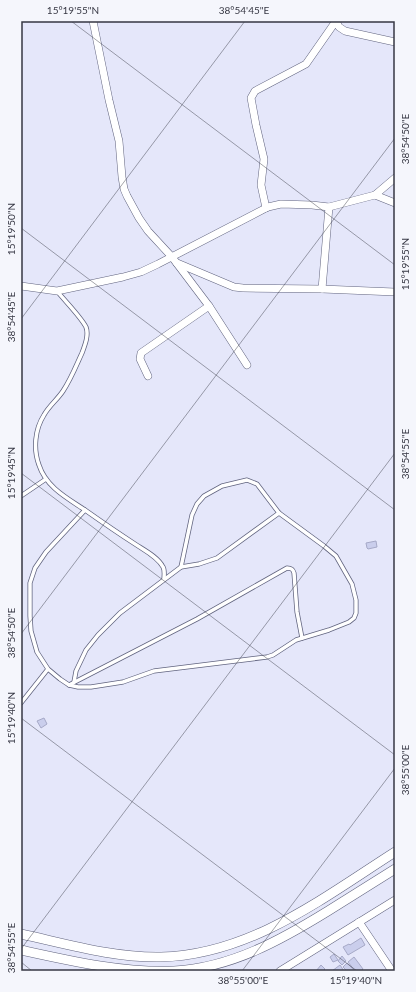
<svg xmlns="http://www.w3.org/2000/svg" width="416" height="992" font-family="Lato,sans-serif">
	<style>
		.building { fill: #caceec; stroke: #a6a9c7 }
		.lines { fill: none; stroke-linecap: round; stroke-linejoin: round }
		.service-casing { stroke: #61647f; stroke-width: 5 }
		.minor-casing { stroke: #61647f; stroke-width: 8 }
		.secondary-casing { stroke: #61647f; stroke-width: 10 }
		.service { stroke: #fff; stroke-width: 3.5 }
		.minor { stroke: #fff; stroke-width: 7 }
		.secondary { stroke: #fff; stroke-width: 9 }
		.ticks { fill: none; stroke: #363743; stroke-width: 1; stroke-opacity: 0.45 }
		.neatline { fill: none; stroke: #363743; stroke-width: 1.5 }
		.ticks-label { font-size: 10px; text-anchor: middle; fill: #363743 }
	</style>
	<rect width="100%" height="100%" fill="#e5e7fa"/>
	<g class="building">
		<path d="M376 541 377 547 368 549 367 548 366 543Z"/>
		<path d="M44 718 47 724 41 728 37 721Z"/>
		<path d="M361 938 365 945 348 955 343 947 349 944 350 945Z"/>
		<path d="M334 954 338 960 333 962 330 957Z"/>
		<path d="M342 956 346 961 342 965 338 961Z"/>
		<path d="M354 957 363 969 361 971H355L348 962Z"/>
		<path d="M347 963 354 970 353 971H347L343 967Z"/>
		<path d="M321 965 325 969 323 971H316Z"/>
		<path d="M340 965 344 971H332Z"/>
	</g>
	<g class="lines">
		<defs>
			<g id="service">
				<path d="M57 291C65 301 81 317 86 327 89 335 85 345 82 353 76 366 71 379 63 391 57 400 49 406 44 415 35 429 33 449 39 465 46 487 67 498 85 510 102 522 118 533 135 544 144 550 158 557 163 567 165 570 164 576 164 579"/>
				<path d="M21 496 46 479"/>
				<path d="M85 510 46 552 35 568 30 583V616L31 631 37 652 48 669 60 679 69 685 78 687H91L123 682 154 671 267 657 273 655 296 640 329 630 349 622 354 618 356 613V600L352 584 336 556 324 546 279 513 257 484 247 480 222 486 204 496 197 504 192 515 181 567"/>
				<path d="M74 682 76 671 86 650 98 635 120 613 181 567 199 564 217 558 279 513"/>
				<path d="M69 685 197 619 287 568C291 568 293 569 294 573L297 612 302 638"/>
				<path d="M21 703 48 669"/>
			</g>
			<g id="minor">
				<path d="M93 21 109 100 119 141 122 177 124 189 127 196 139 218 148 231 172 257 209 306 247 365"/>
				<path d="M375 195 395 203"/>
				<path d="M266 208 261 185 264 159 256 125 251 98 255 91 306 64 336 21 339 27 345 31 395 42"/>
				<path d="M177 263 234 287 243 288 322 289 329 207"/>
				<path d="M21 286 57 291 123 277 141 272 158 264 268 207 281 204 312 205 329 207 375 195 395 178"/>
				<path d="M322 289 395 292"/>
				<path d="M148 376 140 359 141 353 209 306"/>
				<path d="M359 922 392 971"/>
				<path d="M280 971 395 900"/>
			</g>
			<g id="secondary">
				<path d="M21 934C67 944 114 958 161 957 250 955 323 898 395 852"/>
				<path d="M21 950C71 961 123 973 174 971 231 968 281 940 328 911 350 897 373 883 395 869"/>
			</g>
		</defs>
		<use href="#service" class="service-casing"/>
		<use href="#minor" class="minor-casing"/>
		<use href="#secondary" class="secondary-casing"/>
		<use href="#service" class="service"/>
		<use href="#minor" class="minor"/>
		<use href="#secondary" class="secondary"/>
	</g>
	<path class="ticks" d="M71 21 395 265M21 228 395 510M21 319 245 21M21 473 395 755M21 634 395 138M21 718 357 971M21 949 395 453M21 962 32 971M242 971 395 768"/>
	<rect width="416" height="992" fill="none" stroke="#f5f6fc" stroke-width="44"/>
	<rect x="22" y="22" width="372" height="948" class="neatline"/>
	<g class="ticks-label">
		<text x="73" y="14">15°19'55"N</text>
		<text x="244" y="14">38°54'45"E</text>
		<text transform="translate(405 139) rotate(-90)" y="4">38°54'50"E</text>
		<text transform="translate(11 229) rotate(-90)" y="4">15°19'50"N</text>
		<text transform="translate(405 264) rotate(-90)" y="4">15°19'55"N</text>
		<text transform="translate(11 317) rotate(-90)" y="4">38°54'45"E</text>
		<text transform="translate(405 454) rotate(-90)" y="4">38°54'55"E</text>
		<text transform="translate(11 473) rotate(-90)" y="4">15°19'45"N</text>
		<text transform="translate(11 633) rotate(-90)" y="4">38°54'50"E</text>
		<text transform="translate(11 718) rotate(-90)" y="4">15°19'40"N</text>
		<text transform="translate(405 770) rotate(-90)" y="4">38°55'00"E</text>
		<text transform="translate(11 948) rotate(-90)" y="4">38°54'55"E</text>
		<text x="243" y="984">38°55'00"E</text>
		<text x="356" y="984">15°19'40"N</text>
	</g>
</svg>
